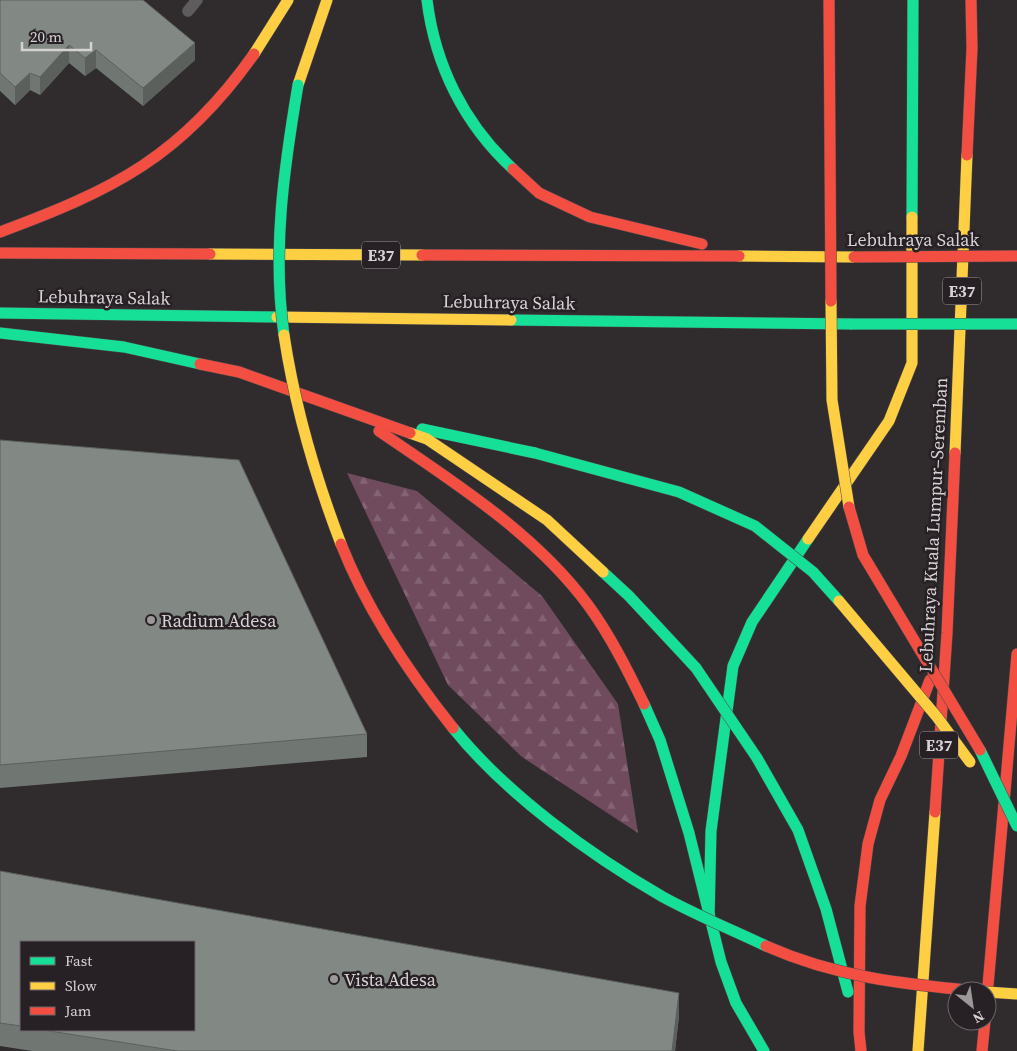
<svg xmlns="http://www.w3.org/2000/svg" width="1017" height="1051" font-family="'Source Serif 4',serif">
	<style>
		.forest { fill: url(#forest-firs) }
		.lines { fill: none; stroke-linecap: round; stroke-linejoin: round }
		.lane-casing { stroke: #4d494b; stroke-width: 12 }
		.fast-casing { stroke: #4d494b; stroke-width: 12 }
		.slow-casing { stroke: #4d494b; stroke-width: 12 }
		.jam-casing { stroke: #4d494b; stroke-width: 12 }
		.lane { stroke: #5f5c5d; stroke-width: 11 }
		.fast { stroke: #16e098; stroke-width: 11 }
		.slow { stroke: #ffcf43; stroke-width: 11 }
		.jam { stroke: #f24e42; stroke-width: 11 }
		.fast-bridge-casing { stroke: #4d494b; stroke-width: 12; stroke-linecap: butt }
		.slow-bridge-casing { stroke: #4d494b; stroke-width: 12; stroke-linecap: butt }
		.jam-bridge-casing { stroke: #4d494b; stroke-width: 12; stroke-linecap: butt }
		.fast-bridge { stroke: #16e098; stroke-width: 11 }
		.slow-bridge { stroke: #ffcf43; stroke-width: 11 }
		.jam-bridge { stroke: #f24e42; stroke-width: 11 }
		.wall { fill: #707672; fill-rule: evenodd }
		.shaded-wall { fill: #5b605c }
		.building { fill: #828984; stroke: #5b605c }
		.poi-dot { fill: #9c9799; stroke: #272024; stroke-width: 2 }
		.labels { text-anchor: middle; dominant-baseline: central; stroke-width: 5; stroke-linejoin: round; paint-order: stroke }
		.shield { fill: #272024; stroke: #a29c9e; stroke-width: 1 }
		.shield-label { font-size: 16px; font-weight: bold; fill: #d6d1d3 }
		.street-label { font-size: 18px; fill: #d6d1d3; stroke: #272024 }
		.poi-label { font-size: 18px; fill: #d6d1d3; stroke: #272024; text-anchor: start }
	</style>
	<defs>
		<pattern id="forest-firs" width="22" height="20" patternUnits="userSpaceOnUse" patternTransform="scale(1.25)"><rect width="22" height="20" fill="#704b5e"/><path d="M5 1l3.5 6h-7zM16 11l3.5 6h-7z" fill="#846474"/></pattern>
	</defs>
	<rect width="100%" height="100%" fill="#302b2d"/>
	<path class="forest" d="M347 473 417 491 542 596 618 704 638 833 522 757 448 685Z"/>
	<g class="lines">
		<defs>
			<path id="lane" d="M188 11 197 0"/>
			<g id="fast">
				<path d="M427 0C435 65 464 124 513 169"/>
				<path d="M912 217 913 0"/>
				<path d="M0 313 277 317"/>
				<path d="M511 320 852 324"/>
				<path d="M0 333 124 347 200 364"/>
				<path d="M422 429 535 453"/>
				<path d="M603 572 629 596 696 668"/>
				<path d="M644 704 660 740 689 833 721 962 736 1003 764 1051"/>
				<path d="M757 758 798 830 826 909 848 992"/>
				<path d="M709 918 711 831 733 666 752 622 808 539"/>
			</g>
			<g id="slow">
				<path d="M254 54 288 0"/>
				<path d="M298 85 327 0"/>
				<path d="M210 254 422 255"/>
				<path d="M739 256 854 257"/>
				<path d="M277 317 511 320"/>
				<path d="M410 433 427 439 547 520 603 572"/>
				<path d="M955 453 967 155"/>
				<path d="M808 539 889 421 912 363V217"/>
				<path d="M918 1051 935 812"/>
			</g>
			<g id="jam">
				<path d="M967 155 972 48 971 0"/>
				<path d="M513 169 539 193 590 217 702 244"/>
				<path d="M0 232C114 190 182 156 254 54"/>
				<path d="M0 253 210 254"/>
				<path d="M422 255 739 256"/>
				<path d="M200 364 239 372 410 433"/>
				<path d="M379 431C452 481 535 533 588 605 610 635 628 671 644 704"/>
				<path d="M935 812 947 633 955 453"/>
				<path d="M987 997 1017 654"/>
				<path d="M861 1051 859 1032 860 906 868 844 880 800 901 756 930 680"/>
				<path d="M982 1051 985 1021"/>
			</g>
		</defs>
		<use href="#lane" class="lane-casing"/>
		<use href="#fast" class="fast-casing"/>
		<use href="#slow" class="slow-casing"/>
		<use href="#jam" class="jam-casing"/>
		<use href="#lane" class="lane"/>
		<use href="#fast" class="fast"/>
		<use href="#slow" class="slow"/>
		<use href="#jam" class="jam"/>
		<defs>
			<g id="fast-bridge">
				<path d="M852 324H1017"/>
				<path d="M284 335C272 251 284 168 298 85"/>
				<path d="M535 453 679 492 755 526 813 572 839 601"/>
				<path d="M696 668 757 758"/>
				<path d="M453 728C505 793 590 855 663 897 696 915 732 930 766 946"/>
				<path d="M980 750 1017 826"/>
			</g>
			<g id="slow-bridge">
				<path d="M831 301 832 400 849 507"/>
				<path d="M284 335C295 408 315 476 341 544"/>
				<path d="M839 601 937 717 970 762"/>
				<path d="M987 992 1017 994"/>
			</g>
			<g id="jam-bridge">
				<path d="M829 0 831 301"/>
				<path d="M854 257 1017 256"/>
				<path d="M849 507 863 555 980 750"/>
				<path d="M341 544C367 610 409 673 453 728"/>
				<path d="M766 946C836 977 902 984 977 991"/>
			</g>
		</defs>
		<use href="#fast-bridge" class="fast-bridge-casing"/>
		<use href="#slow-bridge" class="slow-bridge-casing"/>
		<use href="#jam-bridge" class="jam-bridge-casing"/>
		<use href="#fast-bridge" class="fast-bridge"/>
		<use href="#slow-bridge" class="slow-bridge"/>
		<use href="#jam-bridge" class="jam-bridge"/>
	</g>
	<g class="wall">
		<path d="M0 0 146 2 195 60 143 106 96 68 85 76 69 63 40 95 30 90 15 105 0 91Z"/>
		<path d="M0 440 367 734V757L0 788Z"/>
		<path d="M0 871 679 1016 675 1051H32L0 1046ZM21 942 194 1030H21Z"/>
	</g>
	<g class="shaded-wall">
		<path d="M195 43V60L143 106V88Z"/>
		<path d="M69 45V63L40 95V77Z"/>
		<path d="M96 50V68L85 76V58Z"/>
		<path d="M30 73V90L15 105V87Z"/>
		<path d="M679 993V1016L675 1051H672Z"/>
	</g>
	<g class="building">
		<path d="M0 0H143L195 43 143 88 96 50 85 58 69 45 40 77 30 73 15 87 0 73Z"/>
		<path d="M0 440 239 460 367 734 0 765Z"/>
		<path d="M0 871 679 993 672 1051H177L43 1030H194V942H21V1026L0 1023Z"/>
	</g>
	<g class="poi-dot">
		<circle cx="151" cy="620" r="5"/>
		<circle cx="334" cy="979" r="5"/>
	</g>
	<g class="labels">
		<g class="shield">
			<rect x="362" y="241.5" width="38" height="27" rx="4"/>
			<rect x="943" y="277.5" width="38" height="27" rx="4"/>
			<rect x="920" y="731.5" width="38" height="27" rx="4"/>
		</g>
		<g class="shield-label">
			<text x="381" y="255">E37</text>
			<text x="962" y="291">E37</text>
			<text x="939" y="745">E37</text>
		</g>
		<g class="street-label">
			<text x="913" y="239">Lebuhraya Salak</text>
			<text transform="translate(104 297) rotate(1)">Lebuhraya Salak</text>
			<text transform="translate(509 302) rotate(1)">Lebuhraya Salak</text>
			<text transform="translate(933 525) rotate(-87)">Lebuhraya Kuala Lumpur–Seremban</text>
		</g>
		<g class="poi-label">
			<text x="161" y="620">Radium Adesa</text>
			<text x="344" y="979">Vista Adesa</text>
		</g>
	</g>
	<rect x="20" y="941" width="175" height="90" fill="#272024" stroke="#6d676a"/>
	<rect x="30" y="957" width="25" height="8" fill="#16e098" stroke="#6d676a"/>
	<text x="65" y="966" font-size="15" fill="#d6d1d3">Fast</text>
	<rect x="30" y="982" width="25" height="8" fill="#ffcf43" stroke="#6d676a"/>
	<text x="65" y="991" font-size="15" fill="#d6d1d3">Slow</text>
	<rect x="30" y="1007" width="25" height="8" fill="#f24e42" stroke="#6d676a"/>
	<text x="65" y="1016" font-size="15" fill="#d6d1d3">Jam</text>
	<g transform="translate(972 1006) rotate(150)"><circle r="24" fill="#272024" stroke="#6d676a"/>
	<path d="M0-4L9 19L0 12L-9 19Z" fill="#9c9799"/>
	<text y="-8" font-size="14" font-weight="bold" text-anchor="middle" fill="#d6d1d3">N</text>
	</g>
	<path d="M22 42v8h69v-8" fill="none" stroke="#d6d1d3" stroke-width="2.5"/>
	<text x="30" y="42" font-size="15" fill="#d6d1d3" stroke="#272024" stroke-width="4" paint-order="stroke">20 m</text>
</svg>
